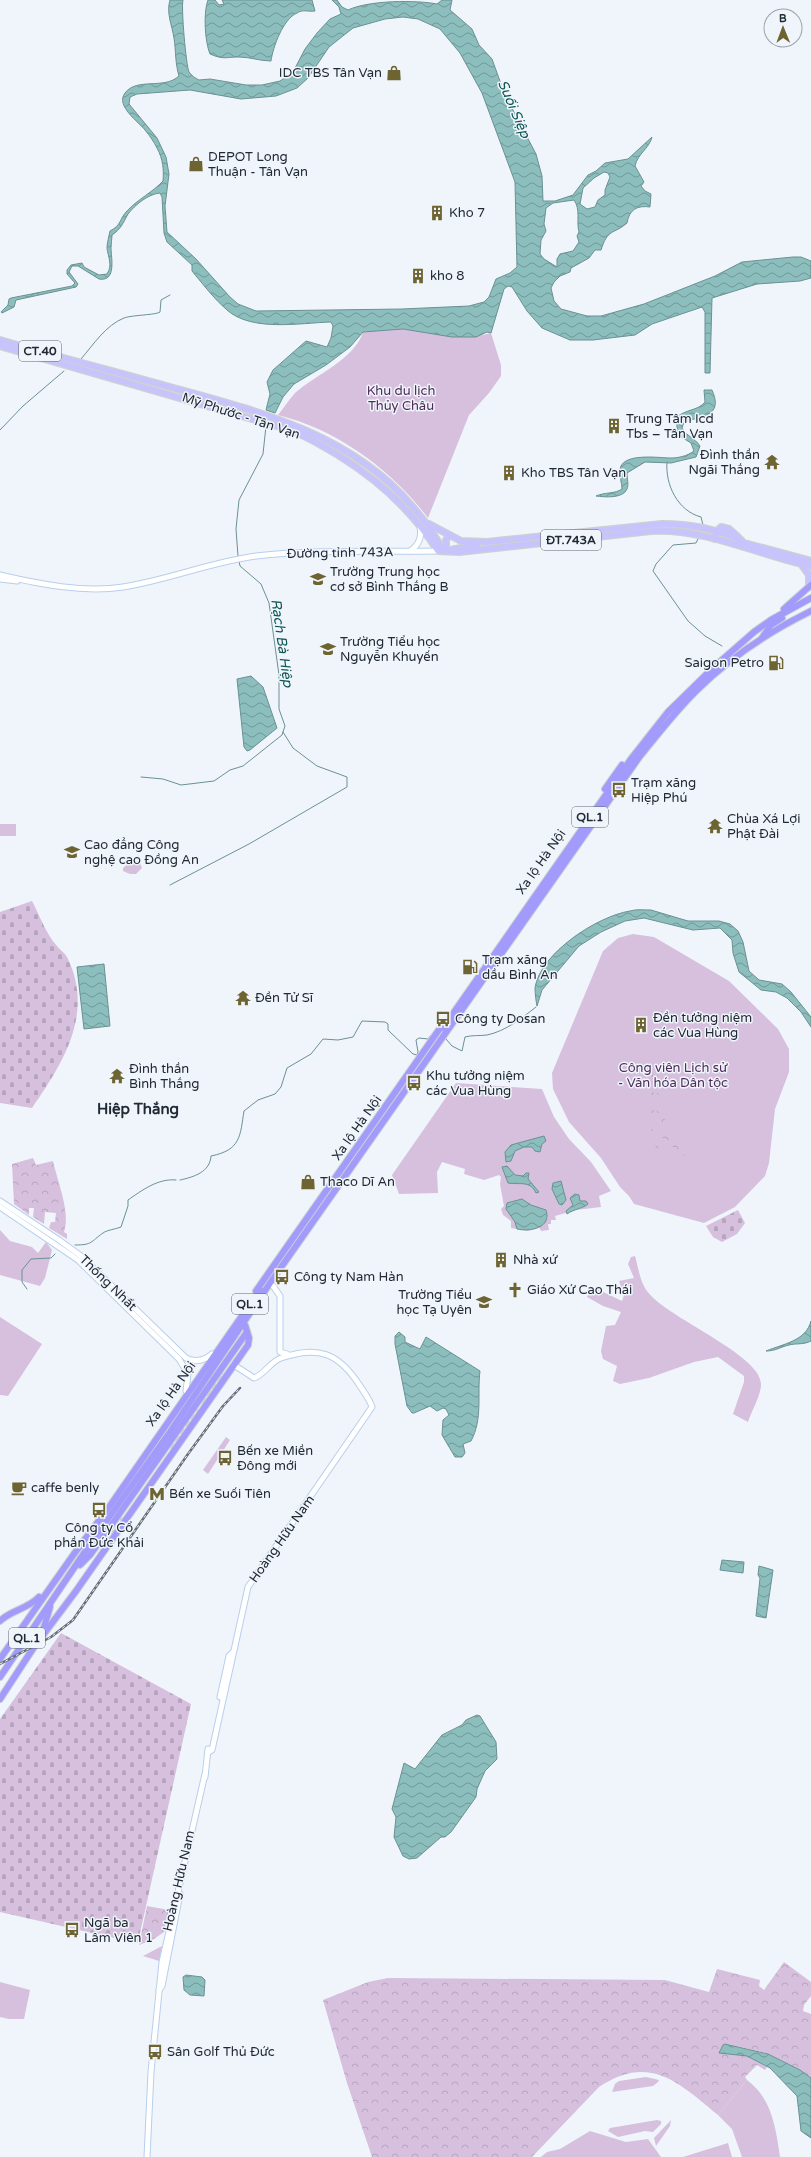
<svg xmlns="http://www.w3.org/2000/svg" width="811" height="2157" font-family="'Varela Round',sans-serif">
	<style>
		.green { fill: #d6c0de }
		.forest { fill: url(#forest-crowns) }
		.cemetery { fill: url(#cemetery-stones) }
		.water { fill: url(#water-waves); stroke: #6b9193; fill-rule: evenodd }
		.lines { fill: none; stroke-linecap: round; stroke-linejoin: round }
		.stream { stroke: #6b9193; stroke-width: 1 }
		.highway-tunnel { stroke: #c6ccd3; stroke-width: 6; stroke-dasharray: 6 3; stroke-linecap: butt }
		.secondary-casing { stroke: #b8cfec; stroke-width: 7 }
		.primary-casing { stroke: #ced0d2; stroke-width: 8 }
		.highway-casing { stroke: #ced0d2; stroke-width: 8 }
		.secondary { stroke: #fff; stroke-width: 5 }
		.primary { stroke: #c7c3fd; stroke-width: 5.5 }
		.highway { stroke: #a29bfc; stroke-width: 6 }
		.rail-casing { stroke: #666e77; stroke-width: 2.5 }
		.rail { stroke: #f0f5fb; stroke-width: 1; stroke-dasharray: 3; stroke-linecap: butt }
		.labels { text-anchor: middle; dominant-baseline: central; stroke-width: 3; stroke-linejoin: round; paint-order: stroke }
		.shield { fill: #f0f5fb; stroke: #5e6670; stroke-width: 1 }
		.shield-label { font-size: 12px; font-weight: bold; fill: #202934 }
		.poi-label { font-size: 13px; fill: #202934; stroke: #f0f5fb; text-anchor: start }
		.park-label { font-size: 13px; fill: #4e2d59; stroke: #f0f5fb }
		.street-label { font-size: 13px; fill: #202934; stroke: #f0f5fb }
		.water-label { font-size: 14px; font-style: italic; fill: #0d5655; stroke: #f0f5fb }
		.quarter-label { font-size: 15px; font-weight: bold; fill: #202934; stroke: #f0f5fb }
	</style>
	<defs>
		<pattern id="forest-crowns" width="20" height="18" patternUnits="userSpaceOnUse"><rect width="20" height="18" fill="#d6c0de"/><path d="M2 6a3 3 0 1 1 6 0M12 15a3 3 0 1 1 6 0" fill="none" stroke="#b7a5bf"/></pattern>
		<pattern id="cemetery-stones" width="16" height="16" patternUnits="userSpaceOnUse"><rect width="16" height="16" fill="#d6c0de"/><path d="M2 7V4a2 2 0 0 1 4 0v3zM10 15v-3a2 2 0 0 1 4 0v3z" fill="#b7a5bf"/></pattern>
		<pattern id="water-waves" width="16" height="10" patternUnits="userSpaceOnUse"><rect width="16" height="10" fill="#8bbebc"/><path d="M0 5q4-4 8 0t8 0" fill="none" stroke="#719a9a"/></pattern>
	</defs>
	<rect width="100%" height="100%" fill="#f0f5fb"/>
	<g class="green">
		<path d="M384 329C423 326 452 344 491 333L501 365V376L489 393 469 415 428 518C392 470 338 430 278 415 284 407 289 400 295 393 315 375 355 359 363 332Z"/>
		<rect x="0" y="824" width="16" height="12"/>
		<path d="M132 861 140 863 142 868 136 874H130L123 871V868Z"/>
		<path d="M633 934 654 937 729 981 778 1029 789 1049V1072L775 1109 769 1163 765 1176 735 1207 704 1223 634 1204 629 1196 620 1187 601 1158 569 1122 553 1089 552 1073 603 951 618 938Z"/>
		<path d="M456 1083 542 1089 554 1117 569 1139 591 1162 611 1191 599 1196 601 1207 576 1210 555 1216 556 1220H551V1224H548L549 1230 541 1231 539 1227 528 1231 511 1228V1221L503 1215 501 1209 504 1206 500 1184 501 1177 499 1175 484 1180 464 1174 465 1169 442 1162 437 1172 438 1193 399 1194 392 1175Z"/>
		<path d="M0 1230 10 1241 32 1247 38 1253 46 1242 52 1250 45 1278 40 1286 0 1275Z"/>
		<path d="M635 1256C638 1266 640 1282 647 1291 666 1318 763 1355 761 1385 761 1395 751 1412 748 1422L733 1414 744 1382V1376L718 1357 694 1362 649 1378 620 1384 613 1381 617 1366 603 1359 601 1351 606 1326 615 1325 621 1312 603 1306 587 1297 593 1287 622 1301 624 1295 619 1281 634 1278 628 1264 631 1257Z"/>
		<path d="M0 1317 42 1344 8 1396 0 1395Z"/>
		<path d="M226 1437 230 1440 208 1474 203 1470Z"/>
		<path d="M162 1946 159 1961 143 1956Z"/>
		<path d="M0 1982 30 1990 24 2019H9L0 2017Z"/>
		<path d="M646 2077 659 2080 658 2082 653 2086 612 2092 615 2084 619 2081Z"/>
		<path d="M747 2080C772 2098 776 2129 780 2157H742L732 2129 718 2115Z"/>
		<path d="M657 2120 661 2121V2124L653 2132 645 2131 618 2137 608 2131 610 2128Z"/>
		<path d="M671 2120 670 2126 656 2146 654 2138Z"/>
		<path d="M590 2131 626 2142 648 2139 661 2157H541L547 2152 560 2149Z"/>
		<path d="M728 2143 732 2157H683Z"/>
	</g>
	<g class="forest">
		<path d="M658 1058H661L660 1118H657Z"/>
		<path d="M648 1059H653L654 1118 649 1119Z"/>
		<path d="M661 1118 665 1119V1134L687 1153 683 1156 657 1133 660 1129Z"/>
		<path d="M654 1129 653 1140 668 1152 665 1155 649 1140V1130Z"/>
		<path d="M33 1158 36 1165 53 1161C57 1180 71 1213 64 1232L67 1234V1239L49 1228 51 1222H55L56 1213 45 1212 44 1224 33 1217 34 1208H29V1215L14 1204 12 1164Z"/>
		<path d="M147 1906 169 1910 164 1932 154 1939 139 1945Z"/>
		<path d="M784 1962 811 1982V1996L804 2005 803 2011 811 2014V2078L800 2070 766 2053 728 2044 723 2045 719 2053 747 2056 767 2067 765 2070 757 2065 745 2077 747 2080 718 2115C679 2083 650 2053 599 2087L532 2157H372L347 2083 323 2000 368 1982 388 1978 665 1980 709 1992 717 1969 760 1980 759 1986 764 1990Z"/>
	</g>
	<g class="cemetery">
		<path d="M32 901C40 916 46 934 57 946 60 950 65 953 67 957 95 1013 63 1063 32 1108L0 1103V912Z"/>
		<path d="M738 1210 745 1223 737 1234 722 1242 713 1237 706 1226Z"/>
		<path d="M61 1633 191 1704 138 1942 136 1943 0 1912V1719Z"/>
	</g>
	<g class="water">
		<path d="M170 0H183C181 8 186 65 189 72 192 76 195 78 199 80L210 79 246 85H262L280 81 293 72 305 49 317 33 330 19 341 14 339 7 332 0H337L342 7 348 10C369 0 417 0 437 4L442 0H452L450 10 472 29 479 45 492 59 505 95 536 154 542 176 543 201H555L573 195 588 175 596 171 605 163 628 159 652 137C649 149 638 153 635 166L644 182 641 186 645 191 651 194 650 207C637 205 629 210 627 223 613 235 608 228 601 250H595L589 258 571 268 570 272 560 276 554 282 551 288 554 301 561 309 587 316H601L644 304 715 276 742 262 793 257H801L811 261V278L800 281 757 284 712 298 710 373H705V312L702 307 652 324 635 335 593 340H570L542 328 527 311 512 287 508 286 504 289 491 333 487 332 476 337H452L403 329 363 332 350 347 326 365 294 384 283 397 275 413 266 410 270 394 267 382 273 370 306 341 327 347 331 338 333 326 331 322C299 323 252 332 227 310 214 299 203 284 192 271V265L167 242 164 233 162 197 160 193C148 194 135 205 128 214 123 223 121 229 112 235 112 239 111 244 111 248 111 257 117 282 99 279L78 266H72L69 272 78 284 76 287 16 300 14 307 2 313 1 312 8 305 9 299 11 298 72 286 75 283 67 274V270L71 265 82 263 84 267 99 275 107 274C113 265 108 257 107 248 107 243 109 236 110 231 122 225 119 219 127 211 138 199 153 192 163 181 164 170 163 159 157 148 154 142 150 136 145 130 139 122 115 106 125 93 137 77 164 90 179 76 175 63 176 51 174 38 172 25 166 13 170 0ZM403 17 418 19 440 29 460 53 482 93 515 182 517 267 510 273 496 279 489 297 484 302 469 306 402 309 256 311 238 304 230 297 196 259 167 232 165 206 169 174 166 157 157 138 129 104 130 97 137 94 190 90 241 99 276 96 297 88 308 78 329 47 353 28 385 19ZM604 172 608 173 610 177 605 190V195L598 200 595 207 587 209 580 204 583 188 594 178ZM574 200C581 210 576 221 579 232L577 236 579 242 573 251 560 254 557 259V267L544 259 540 254 541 240 546 231 544 224 546 208 553 203Z"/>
		<path d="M208 0H215L219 5 224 4 222 0H312L315 11C308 12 303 9 297 13 283 19 273 47 271 61 260 61 250 57 239 57 225 57 224 60 210 54 205 42 203 13 208 0Z"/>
		<path d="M704 390H712C724 417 701 416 684 422L682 428C686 436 695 438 700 446L696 457 671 463 645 462 627 473C627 478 629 485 627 489 623 499 604 497 596 496 605 492 615 494 622 489 622 483 619 476 620 470 621 452 660 458 670 458 679 458 687 456 694 451L691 443 678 435 676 418C685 409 698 411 705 402Z"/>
		<path d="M251 676 263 687 277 728 250 750 247 751 244 747 237 679Z"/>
		<path d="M651 910 688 921H719L730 924 738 931 743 942 749 971 759 980 782 984 791 992 811 1017V1027L801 1012 787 998 776 992 761 990 739 972 733 953 732 940 720 928 693 930 644 918 625 921 601 932 579 946 542 990 537 1006C536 1001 535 994 535 988 540 953 598 916 630 911 636 909 644 910 651 910Z"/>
		<path d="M104 964 110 1026 84 1029 77 967Z"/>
		<path d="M544 1136 546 1141 542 1144 540 1152 535 1151 532 1147H524L515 1151 511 1161 506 1162 505 1152 511 1145Z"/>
		<path d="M507 1166 515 1175 523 1176 526 1173H529L528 1179 539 1192 536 1193C530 1180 519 1185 508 1183L502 1167Z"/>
		<path d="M561 1181 566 1200 562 1205 559 1204 552 1189 553 1183Z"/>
		<path d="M575 1194 579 1195 580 1201H586L588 1204C584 1208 574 1209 567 1214L566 1211 573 1205 570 1198Z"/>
		<path d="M522 1199 531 1205 546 1210C552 1228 530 1232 517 1229L515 1222 506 1209 507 1203Z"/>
		<path d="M811 1321V1341C803 1345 797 1343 789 1345 780 1347 776 1351 766 1351 783 1344 806 1341 811 1321Z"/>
		<path d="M399 1332 405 1337V1342L420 1349 426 1337 480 1371C477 1394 483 1419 471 1441L463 1444 465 1453 462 1457H455L442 1435 443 1420 449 1415 446 1409 443 1408 437 1411 430 1406 414 1413H412L407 1406 395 1344V1336Z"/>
		<path d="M722 1560 744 1562 743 1573 720 1570Z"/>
		<path d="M759 1566 773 1570 766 1618 756 1616 760 1578 758 1575Z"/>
		<path d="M477 1715 480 1716 496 1742 497 1759 485 1771 477 1789 476 1797 451 1832 445 1837H441L417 1858 409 1859 403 1856 394 1837 396 1817 392 1809 404 1763 415 1769 442 1735 462 1725 466 1720Z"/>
		<path d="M186 1975 202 1977 205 1980 204 1996 190 1995 184 1990 183 1977Z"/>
		<path d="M725 2044 768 2054 800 2070 811 2078V2138L801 2131 797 2096 770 2068 747 2056 719 2053 723 2045Z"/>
	</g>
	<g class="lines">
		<g class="stream">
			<path d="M81 359C93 345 106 325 124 318 132 315 156 315 160 312L161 300 170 295"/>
			<path d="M0 430 23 406 64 371"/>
			<path d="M667 462C665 485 678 511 701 517L703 525"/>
			<path d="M699 537 696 543 673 545 656 564 653 571 688 621 705 636 722 646"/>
			<path d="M238 556 236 529 239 500 263 454 266 426"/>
			<path d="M141 777 163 779 181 785 214 781 230 770 243 766 282 735 285 726 279 709V675L269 603 261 584 240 566 239 561"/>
			<path d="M170 885 249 844 347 787V777L317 766 293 748 283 732"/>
			<path d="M446 1039 452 1046 462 1051 465 1037C472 1035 479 1036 487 1035 506 1031 522 1018 536 1007"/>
			<path d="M180 1180C194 1177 210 1172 211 1156 241 1150 240 1136 244 1111L258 1100 275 1094 281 1087 287 1068 311 1054 323 1039 338 1040 353 1037 362 1021 385 1022 388 1024V1030L413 1054 417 1055 418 1052 416 1040 419 1038 428 1039 431 1035"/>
			<path d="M75 1245C93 1245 90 1242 103 1233 107 1230 116 1229 121 1227L128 1206V1200C141 1191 158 1178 176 1180"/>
			<path d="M27 1289 22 1282V1270L31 1259 51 1258 55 1254"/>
		</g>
		<g class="highway-tunnel">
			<path d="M203 1404 224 1374"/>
			<path d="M171 1449 199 1410"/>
			<path d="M106 1543 123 1518"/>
		</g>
		<defs>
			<g id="secondary">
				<path d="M410 551C419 545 422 537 420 527"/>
				<path d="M0 575C39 584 83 593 123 587 168 580 211 562 256 556 316 549 377 552 438 551"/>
				<path d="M0 579 17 581"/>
				<path d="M0 1201 59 1240 81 1256 186 1358C196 1363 204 1361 212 1354"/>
				<path d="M0 1207 78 1260 179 1359 188 1374 186 1391"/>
				<path d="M273 1286 280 1296V1352L287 1354"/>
				<path d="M220 1697 229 1656 232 1653"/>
				<path d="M209 1752 212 1750 248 1587 372 1407C370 1400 364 1392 360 1386 339 1353 318 1345 281 1358 270 1362 264 1375 254 1378L234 1365"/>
				<path d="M205 1777 208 1749"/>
				<path d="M159 1990 162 1986 180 1894"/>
				<path d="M147 2157 151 2072 162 1962 205 1774"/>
			</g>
			<g id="primary">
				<path d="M0 340C54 356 109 370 163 385 253 410 349 432 412 506 424 520 435 534 443 551"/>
				<path d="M0 346 294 431C352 459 402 495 438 551L459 552 651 531C706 528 758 555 811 566"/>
				<path d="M429 524 461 541 487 542 662 524C689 524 716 529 741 540"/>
				<path d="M715 539 717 531 721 527 729 529 738 537"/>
				<path d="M737 541 811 561"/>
				<path d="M450 550 477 545"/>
				<path d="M446 551V540L449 535"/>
				<path d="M801 564 809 575V587"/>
			</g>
			<g id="highway">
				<path d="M784 609 811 585"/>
				<path d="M762 638 771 625 782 618"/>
				<path d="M605 789 622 765"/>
				<path d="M443 1028 631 759 668 712 714 667 754 632 771 620 811 598"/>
				<path d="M256 1291 443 1024"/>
				<path d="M80 1565 90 1555 110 1527 247 1332"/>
				<path d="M0 1621C11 1610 28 1609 39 1597"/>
				<path d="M42 1634 50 1607"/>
				<path d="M0 1659 74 1554 112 1503 260 1290"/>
				<path d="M0 1677 95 1537 170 1432 270 1283 640 756C659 733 677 709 698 689 731 657 770 631 811 611"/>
				<path d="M0 1699 34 1647 76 1591 248 1345 249 1338 245 1325"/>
			</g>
		</defs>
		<use href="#secondary" class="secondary-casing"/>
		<use href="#primary" class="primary-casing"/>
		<use href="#highway" class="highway-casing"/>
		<use href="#secondary" class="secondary"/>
		<use href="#primary" class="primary"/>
		<use href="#highway" class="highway"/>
		<defs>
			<path id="rail" d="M0 1664 51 1637 73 1620 188 1454 223 1406 240 1388"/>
		</defs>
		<use href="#rail" class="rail-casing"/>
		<use href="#rail" class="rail"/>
	</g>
	<defs>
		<symbol id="shop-bare" viewBox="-9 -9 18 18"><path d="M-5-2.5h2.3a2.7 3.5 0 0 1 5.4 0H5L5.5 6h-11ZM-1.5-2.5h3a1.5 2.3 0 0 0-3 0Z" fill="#6e6431" stroke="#f0f5fb" stroke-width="2.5" paint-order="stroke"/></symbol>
		<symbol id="building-bare" viewBox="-9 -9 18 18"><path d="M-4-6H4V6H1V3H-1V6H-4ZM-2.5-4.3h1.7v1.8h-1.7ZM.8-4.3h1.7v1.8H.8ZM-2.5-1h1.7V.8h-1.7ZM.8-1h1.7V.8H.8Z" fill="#6e6431" stroke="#f0f5fb" stroke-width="2.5" paint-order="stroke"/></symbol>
		<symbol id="temple-bare" viewBox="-9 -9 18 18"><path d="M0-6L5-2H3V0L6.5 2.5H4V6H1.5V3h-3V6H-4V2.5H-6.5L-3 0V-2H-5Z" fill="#6e6431" stroke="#f0f5fb" stroke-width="2.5" paint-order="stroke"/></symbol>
		<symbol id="school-bare" viewBox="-9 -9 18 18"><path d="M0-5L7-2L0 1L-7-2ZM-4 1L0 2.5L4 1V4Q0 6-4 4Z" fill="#6e6431" stroke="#f0f5fb" stroke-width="2.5" paint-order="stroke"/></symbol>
		<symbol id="fuel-bare" viewBox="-9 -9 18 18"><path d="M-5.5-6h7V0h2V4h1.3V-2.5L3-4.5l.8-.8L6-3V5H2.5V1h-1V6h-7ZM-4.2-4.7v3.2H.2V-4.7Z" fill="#6e6431" stroke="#f0f5fb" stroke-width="2.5" paint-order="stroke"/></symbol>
		<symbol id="bus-bare" viewBox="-9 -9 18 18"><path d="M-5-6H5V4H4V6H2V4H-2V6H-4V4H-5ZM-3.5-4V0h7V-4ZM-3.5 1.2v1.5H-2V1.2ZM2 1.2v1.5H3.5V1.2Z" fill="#6e6431" stroke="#f0f5fb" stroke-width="2.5" paint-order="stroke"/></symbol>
		<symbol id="university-bare" viewBox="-9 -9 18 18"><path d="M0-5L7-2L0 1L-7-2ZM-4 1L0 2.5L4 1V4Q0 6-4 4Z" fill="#6e6431" stroke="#f0f5fb" stroke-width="2.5" paint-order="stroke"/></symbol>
		<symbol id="church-bare" viewBox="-9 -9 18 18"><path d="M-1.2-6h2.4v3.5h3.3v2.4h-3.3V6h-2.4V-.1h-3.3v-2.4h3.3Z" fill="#6e6431" stroke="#f0f5fb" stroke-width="2.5" paint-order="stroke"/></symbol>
		<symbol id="cafe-bare" viewBox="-9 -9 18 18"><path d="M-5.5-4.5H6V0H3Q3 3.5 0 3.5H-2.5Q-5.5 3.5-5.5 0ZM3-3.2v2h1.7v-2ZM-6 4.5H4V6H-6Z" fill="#6e6431" stroke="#f0f5fb" stroke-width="2.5" paint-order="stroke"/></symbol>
		<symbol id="metro-bare" viewBox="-9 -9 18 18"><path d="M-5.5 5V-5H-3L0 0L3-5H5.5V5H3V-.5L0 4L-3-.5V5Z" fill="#6e6431" stroke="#f0f5fb" stroke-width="2.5" paint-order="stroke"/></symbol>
	</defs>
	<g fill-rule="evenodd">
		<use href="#shop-bare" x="383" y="62" width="22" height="22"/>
		<use href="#shop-bare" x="185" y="153" width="22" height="22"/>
		<use href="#building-bare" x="426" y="202" width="22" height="22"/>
		<use href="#building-bare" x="407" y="265" width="22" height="22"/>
		<use href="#building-bare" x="603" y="415" width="22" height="22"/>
		<use href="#temple-bare" x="761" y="451" width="22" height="22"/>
		<use href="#building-bare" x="498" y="462" width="22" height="22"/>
		<use href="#school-bare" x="307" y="568" width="22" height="22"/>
		<use href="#school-bare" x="317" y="638" width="22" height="22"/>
		<use href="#fuel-bare" x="765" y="652" width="22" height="22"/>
		<use href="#bus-bare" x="608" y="779" width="22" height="22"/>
		<use href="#temple-bare" x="704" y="815" width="22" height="22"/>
		<use href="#university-bare" x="61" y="841" width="22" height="22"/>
		<use href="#fuel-bare" x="459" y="956" width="22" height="22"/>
		<use href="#temple-bare" x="232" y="987" width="22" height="22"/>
		<use href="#bus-bare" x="432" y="1008" width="22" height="22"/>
		<use href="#building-bare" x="630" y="1014" width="22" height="22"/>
		<use href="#temple-bare" x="106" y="1065" width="22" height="22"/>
		<use href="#bus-bare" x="403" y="1072" width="22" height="22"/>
		<use href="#shop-bare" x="297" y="1171" width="22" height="22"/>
		<use href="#building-bare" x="490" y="1249" width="22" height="22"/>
		<use href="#bus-bare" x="271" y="1266" width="22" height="22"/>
		<use href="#church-bare" x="504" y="1279" width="22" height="22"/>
		<use href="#school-bare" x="473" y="1291" width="22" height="22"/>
		<use href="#bus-bare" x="214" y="1447" width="22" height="22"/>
		<use href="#cafe-bare" x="8" y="1477" width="22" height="22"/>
		<use href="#metro-bare" x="146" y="1483" width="22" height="22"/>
		<use href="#bus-bare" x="88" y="1499" width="22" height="22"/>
		<use href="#bus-bare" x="61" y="1919" width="22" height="22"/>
		<use href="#bus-bare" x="144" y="2041" width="22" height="22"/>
	</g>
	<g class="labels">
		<g class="shield">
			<rect x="19" y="341" width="42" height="20" rx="3"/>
			<rect x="541" y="530" width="60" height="20" rx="3"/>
			<rect x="572" y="807" width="36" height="20" rx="3"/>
			<rect x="232" y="1294" width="36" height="20" rx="3"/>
			<rect x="9" y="1628" width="36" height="20" rx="3"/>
		</g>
		<g class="shield-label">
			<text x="40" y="351">CT.40</text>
			<text x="571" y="540">ĐT.743A</text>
			<text x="590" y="817">QL.1</text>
			<text x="250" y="1304">QL.1</text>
			<text x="27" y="1638">QL.1</text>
		</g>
		<g class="poi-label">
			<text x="382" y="73" text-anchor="end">IDC TBS Tân Vạn</text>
			<text x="208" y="157">DEPOT Long<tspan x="208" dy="15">Thuận - Tân Vạn</tspan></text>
			<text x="449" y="213">Kho 7</text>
			<text x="430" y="276">kho 8</text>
			<text x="626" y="419">Trung Tâm Icd<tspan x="626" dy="15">Tbs – Tân Vạn</tspan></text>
			<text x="760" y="455" text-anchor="end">Đình thần<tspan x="760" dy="15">Ngãi Thắng</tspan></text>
			<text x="521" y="473">Kho TBS Tân Vạn</text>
			<text x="330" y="572">Trường Trung học<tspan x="330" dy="15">cơ sở Bình Thắng B</tspan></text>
			<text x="340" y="642">Trường Tiểu học<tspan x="340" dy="15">Nguyễn Khuyến</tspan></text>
			<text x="764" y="663" text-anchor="end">Saigon Petro</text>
			<text x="631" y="783">Trạm xăng<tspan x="631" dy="15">Hiệp Phú</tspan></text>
			<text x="727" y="819">Chùa Xá Lợi<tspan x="727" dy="15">Phật Đài</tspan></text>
			<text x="84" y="845">Cao đẳng Công<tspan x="84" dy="15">nghệ cao Đồng An</tspan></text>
			<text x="482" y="960">Trạm xăng<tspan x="482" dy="15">dầu Bình An</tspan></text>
			<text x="255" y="998">Đền Tử Sĩ</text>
			<text x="653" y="1018">Đền tưởng niệm<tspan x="653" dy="15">các Vua Hùng</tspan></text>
			<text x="455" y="1019">Công ty Dosan</text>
			<text x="129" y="1069">Đình thần<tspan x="129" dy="15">Bình Thắng</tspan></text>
			<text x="426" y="1076">Khu tưởng niệm<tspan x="426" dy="15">các Vua Hùng</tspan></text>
			<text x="320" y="1182">Thaco Dĩ An</text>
			<text x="513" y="1260">Nhà xứ</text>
			<text x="294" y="1277">Công ty Nam Hàn</text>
			<text x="527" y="1290">Giáo Xứ Cao Thái</text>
			<text x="472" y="1295" text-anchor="end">Trường Tiểu<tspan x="472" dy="15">học Tạ Uyên</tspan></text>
			<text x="237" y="1451">Bến xe Miền<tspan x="237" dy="15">Đông mới</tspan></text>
			<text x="31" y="1488">caffe benly</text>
			<text x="169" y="1494">Bến xe Suối Tiên</text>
			<text x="99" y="1528" text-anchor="middle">Công ty Cổ<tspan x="99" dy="15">phần Đức Khải</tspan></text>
			<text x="84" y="1923">Ngã ba<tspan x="84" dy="15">Lâm Viên 1</tspan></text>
			<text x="167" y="2052">Sân Golf Thủ Đức</text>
		</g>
		<g class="park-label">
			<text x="401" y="391">Khu du lịch<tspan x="401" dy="15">Thủy Châu</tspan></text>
			<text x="673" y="1068">Công viên Lịch sử<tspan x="673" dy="15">- Văn hóa Dân tộc</tspan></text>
		</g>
		<g class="street-label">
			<text transform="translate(241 416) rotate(18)">Mỹ Phước - Tân Vạn</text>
			<text transform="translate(340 553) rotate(-1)">Đường tỉnh 743A</text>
			<text transform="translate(541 862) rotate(-55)">Xa lộ Hà Nội</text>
			<text transform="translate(357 1128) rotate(-55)">Xa lộ Hà Nội</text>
			<text transform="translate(108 1283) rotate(44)">Thống Nhất</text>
			<text transform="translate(171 1394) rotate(-55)">Xa lộ Hà Nội</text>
			<text transform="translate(282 1539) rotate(-55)">Hoàng Hữu Nam</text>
			<text transform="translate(179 1881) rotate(-77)">Hoàng Hữu Nam</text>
		</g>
		<g class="water-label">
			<text transform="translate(514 109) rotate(67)">Suối Siệp</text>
			<text transform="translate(282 643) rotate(82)">Rạch Bà Hiệp</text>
		</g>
		<g class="quarter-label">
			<text x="138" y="1109">Hiệp Thắng</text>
		</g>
	</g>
	<g transform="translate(783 28) rotate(359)"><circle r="19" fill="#f0f5fb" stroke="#9da3ab"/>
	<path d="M0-3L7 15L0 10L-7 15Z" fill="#6e6431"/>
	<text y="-6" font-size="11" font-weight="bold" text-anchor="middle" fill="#202934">B</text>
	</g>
</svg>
